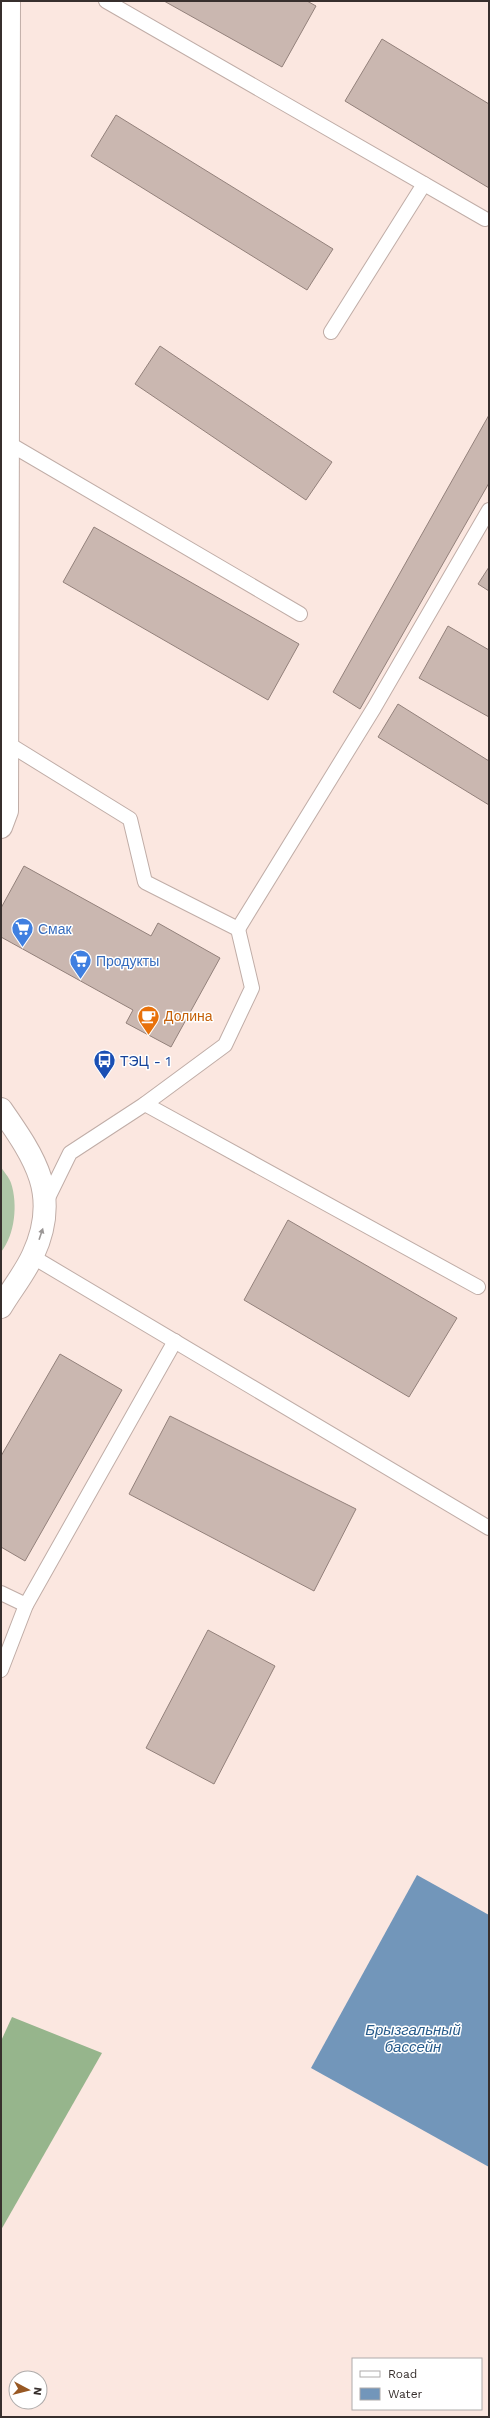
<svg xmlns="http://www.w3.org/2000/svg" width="490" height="2418" font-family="'Work Sans',sans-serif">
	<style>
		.green { fill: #aec5a6 }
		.forest { fill: #96b58c }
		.water { fill: #7296ba }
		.building { fill: #cab7b0; stroke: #93817b }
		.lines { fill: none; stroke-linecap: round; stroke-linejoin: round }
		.lane-casing { stroke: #c0ada7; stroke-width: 16 }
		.secondary-casing { stroke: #c0ada7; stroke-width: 24 }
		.lane { stroke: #fff; stroke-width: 14 }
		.secondary { stroke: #fff; stroke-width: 22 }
		.oneway { fill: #9b9796 }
		.labels { text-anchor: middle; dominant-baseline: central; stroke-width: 3; stroke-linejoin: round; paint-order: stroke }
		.shop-label { font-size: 14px; fill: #366cbe; stroke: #fff; text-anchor: start }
		.food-label { font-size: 14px; fill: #c56008; stroke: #fff; text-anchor: start }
		.transit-label { font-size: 14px; fill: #164399; stroke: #fff; text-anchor: start }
		.water-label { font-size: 15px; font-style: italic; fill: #265b8b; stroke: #fff }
	</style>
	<rect width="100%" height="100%" fill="#fbe7e0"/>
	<path class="green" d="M1 1167C4 1172 9 1177 11 1183 18 1204 15 1235 1 1252Z"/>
	<path class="forest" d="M12 2017 102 2053 1 2230V2041Z"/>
	<path class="water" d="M417 1875 489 1915V2167L311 2068Z"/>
	<g class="building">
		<path d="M164 1H307L316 6 282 67Z"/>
		<path d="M382 39 489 104V188L345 101Z"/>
		<path d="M116 115 333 249 307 290 91 156Z"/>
		<path d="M160 346 332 462 306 500 135 384Z"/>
		<path d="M489 415V483L360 709 333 692Z"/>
		<path d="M94 527 299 644 268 700 63 582Z"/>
		<path d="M489 567V591L478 584Z"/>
		<path d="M448 626 489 650V717L419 678Z"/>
		<path d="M398 704 489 761V805L378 737Z"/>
		<path d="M24 866 151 936 158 923 220 958 171 1047 126 1023 133 1010 1 937V908Z"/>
		<path d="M288 1220 457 1318 409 1397 244 1300Z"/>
		<path d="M60 1354 122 1390 25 1561 1 1547V1456Z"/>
		<path d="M170 1416 356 1509 314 1591 129 1494Z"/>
		<path d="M208 1630 275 1666 214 1784 146 1748Z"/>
	</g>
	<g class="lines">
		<defs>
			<g id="lane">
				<path d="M106 1 485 219"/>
				<path d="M331 332 424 184"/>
				<path d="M8 443 300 614"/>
				<path d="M7 743 130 819 145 882 238 929 252 988 225 1045 145 1104"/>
				<path d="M238 929 374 708 489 510"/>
				<path d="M46 1202 70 1153 145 1104 478 1287"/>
				<path d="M33 1257 489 1528"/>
				<path d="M1 1593 26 1605"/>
				<path d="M1 1670 26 1605 175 1341"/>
			</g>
			<g id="secondary">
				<path d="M1 827 7 811 9 1"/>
				<path d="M1 1109C35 1158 61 1195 33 1255 25 1273 11 1290 1 1307"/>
			</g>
		</defs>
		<use href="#lane" class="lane-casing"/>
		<use href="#secondary" class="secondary-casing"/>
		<use href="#lane" class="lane"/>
		<use href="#secondary" class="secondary"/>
	</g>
	<defs><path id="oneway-solid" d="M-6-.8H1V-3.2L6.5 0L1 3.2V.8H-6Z"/></defs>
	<use class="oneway" href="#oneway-solid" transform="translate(41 1234) rotate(-71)"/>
	<defs>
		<symbol id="supermarket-pin" viewBox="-11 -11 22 30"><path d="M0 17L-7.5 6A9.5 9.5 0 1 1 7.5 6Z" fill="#3f7fe0" stroke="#fff"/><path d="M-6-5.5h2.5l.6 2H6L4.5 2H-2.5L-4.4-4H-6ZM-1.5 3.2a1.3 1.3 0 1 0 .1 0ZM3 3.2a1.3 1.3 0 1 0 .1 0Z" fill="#fff"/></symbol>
		<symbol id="cafe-pin" viewBox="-11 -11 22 30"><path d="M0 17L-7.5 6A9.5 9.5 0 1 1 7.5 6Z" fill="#e8710a" stroke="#fff"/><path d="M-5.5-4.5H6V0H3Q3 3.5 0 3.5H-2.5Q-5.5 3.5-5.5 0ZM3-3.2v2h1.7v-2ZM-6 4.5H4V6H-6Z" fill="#fff"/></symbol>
		<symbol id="bus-pin" viewBox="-11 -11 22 30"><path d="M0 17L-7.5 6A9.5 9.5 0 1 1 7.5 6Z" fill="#1a4fb4" stroke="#fff"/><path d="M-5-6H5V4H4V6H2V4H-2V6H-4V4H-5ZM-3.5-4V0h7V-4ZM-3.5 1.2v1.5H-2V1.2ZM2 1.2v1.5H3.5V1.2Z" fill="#fff"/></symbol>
	</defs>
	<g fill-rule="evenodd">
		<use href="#supermarket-pin" x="10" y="916" width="25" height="34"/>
		<use href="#supermarket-pin" x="68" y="948" width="25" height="34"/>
		<use href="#cafe-pin" x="136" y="1004" width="25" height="34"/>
		<use href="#bus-pin" x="92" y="1048" width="25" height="34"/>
	</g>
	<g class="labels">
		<g class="shop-label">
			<text x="38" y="929">Смак</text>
			<text x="96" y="961">Продукты</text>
		</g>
		<g class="food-label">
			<text x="164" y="1016">Долина</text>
		</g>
		<g class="transit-label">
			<text x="120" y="1061">ТЭЦ - 1</text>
		</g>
		<g class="water-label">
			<text x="413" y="2030">Брызгальный<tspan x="413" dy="17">бассейн</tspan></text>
		</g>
	</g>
	<rect width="490" height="2418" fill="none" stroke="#372f2d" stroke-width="4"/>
	<rect x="352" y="2358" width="130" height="52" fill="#ffffff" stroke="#afacab"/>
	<rect x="360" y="2371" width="20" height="6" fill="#ffffff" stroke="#afacab"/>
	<text x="388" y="2378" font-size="12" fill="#372f2d">Road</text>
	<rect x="360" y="2388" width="20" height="12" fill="#7296ba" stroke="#afacab"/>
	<text x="388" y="2398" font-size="12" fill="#372f2d">Water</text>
	<g transform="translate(28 2390) rotate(97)"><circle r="19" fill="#ffffff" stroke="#afacab"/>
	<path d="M0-3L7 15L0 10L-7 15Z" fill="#985823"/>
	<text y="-6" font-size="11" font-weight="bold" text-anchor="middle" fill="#372f2d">N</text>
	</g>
</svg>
